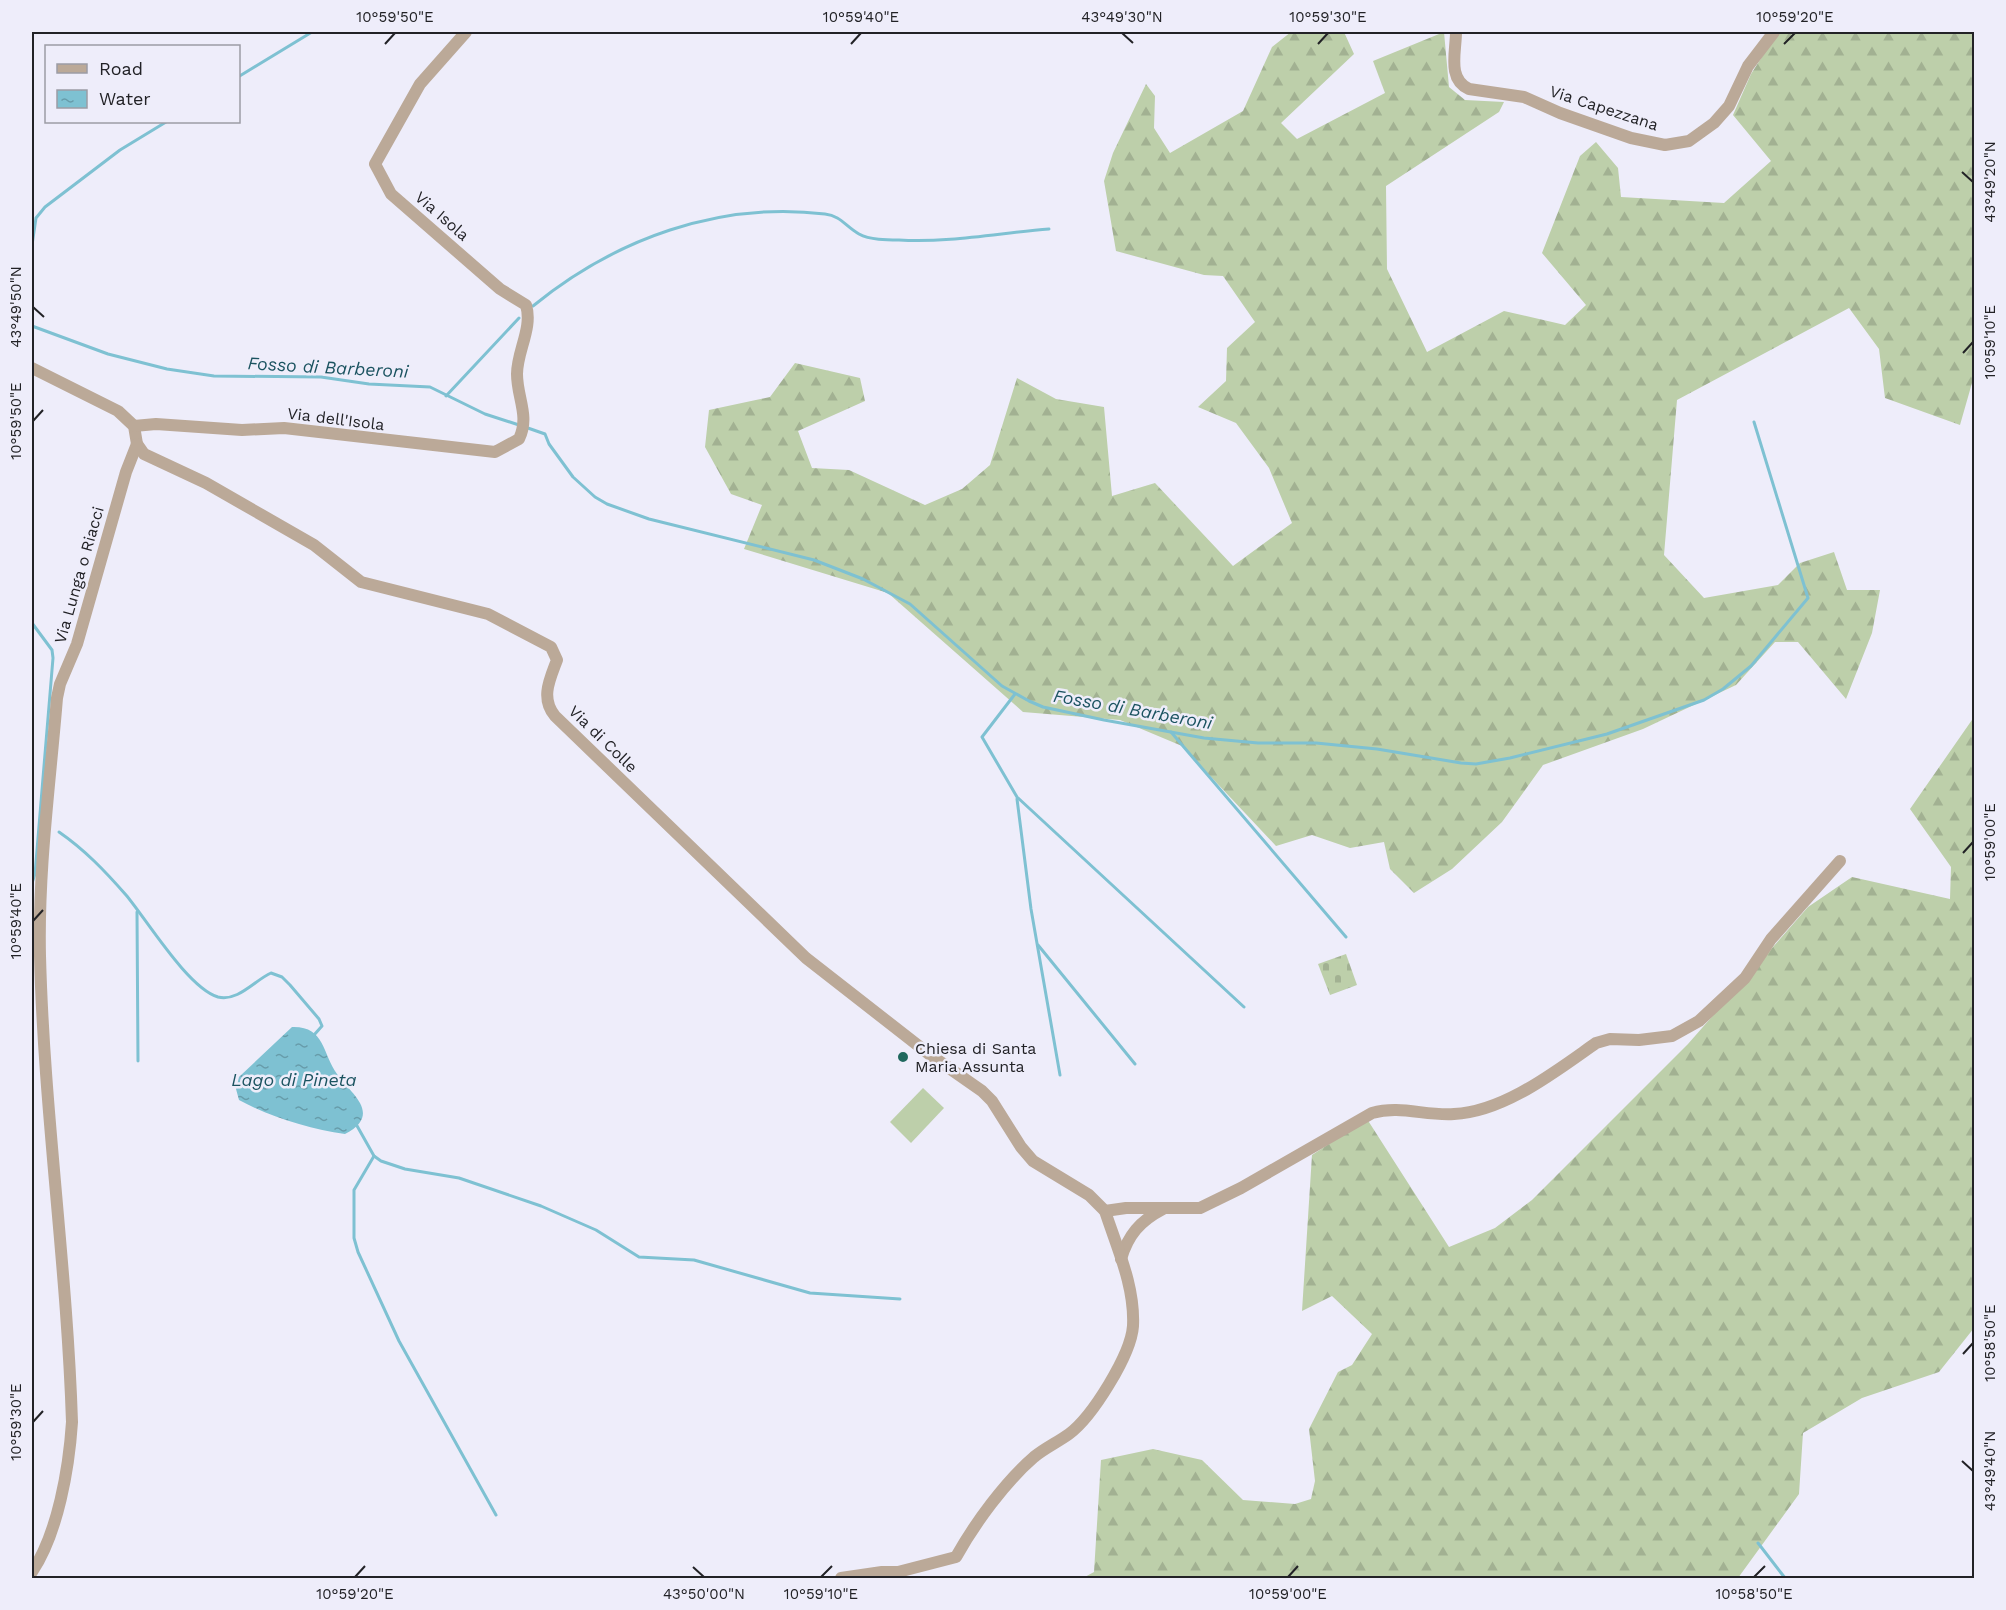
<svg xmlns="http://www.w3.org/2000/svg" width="2006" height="1610" font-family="'Work Sans',sans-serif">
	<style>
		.forest { fill: url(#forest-firs) }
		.cemetery { fill: url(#cemetery-stones) }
		.garden { fill: #bdcfaa }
		.water { fill: url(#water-ripples) }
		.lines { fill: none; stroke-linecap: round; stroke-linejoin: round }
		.stream { stroke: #7ec1d2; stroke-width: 3 }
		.minor { stroke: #bba998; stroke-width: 12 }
		.ticks { fill: none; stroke: #222226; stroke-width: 2 }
		.poi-dot { fill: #1f685e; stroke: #eeedfa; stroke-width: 2 }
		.labels { text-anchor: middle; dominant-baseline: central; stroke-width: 5; stroke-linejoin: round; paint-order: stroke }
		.street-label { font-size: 16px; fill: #222226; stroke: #eeedfa }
		.poi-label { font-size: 16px; fill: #222226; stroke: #eeedfa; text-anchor: start }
		.water-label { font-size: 18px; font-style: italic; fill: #1b5360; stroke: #eeedfa }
		.neatline { fill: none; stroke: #222226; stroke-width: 2 }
		.ticks-label { font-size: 15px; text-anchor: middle; fill: #222226 }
	</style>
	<defs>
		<pattern id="forest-firs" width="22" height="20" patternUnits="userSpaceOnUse" patternTransform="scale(1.5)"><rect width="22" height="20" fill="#bdcfaa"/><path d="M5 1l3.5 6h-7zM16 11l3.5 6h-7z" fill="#a2b192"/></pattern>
		<pattern id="cemetery-stones" width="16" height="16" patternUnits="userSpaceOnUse" patternTransform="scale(1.5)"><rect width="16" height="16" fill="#bdcfaa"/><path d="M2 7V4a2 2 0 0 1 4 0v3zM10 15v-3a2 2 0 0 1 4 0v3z" fill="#a2b192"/></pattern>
		<pattern id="water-ripples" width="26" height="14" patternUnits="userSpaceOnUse" patternTransform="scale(1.5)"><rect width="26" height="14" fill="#7ec1d2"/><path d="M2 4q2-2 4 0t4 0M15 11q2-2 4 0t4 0" fill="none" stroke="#679caa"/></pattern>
	</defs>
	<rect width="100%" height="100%" fill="#eeedfa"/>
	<g class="forest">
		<path d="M1291 32H1344L1354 54 1281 123 1297 139 1385 93 1373 61 1444 32 1449 87 1465 100 1504 102 1499 112 1386 186 1387 269 1427 352 1504 311 1565 325 1586 305 1542 253 1580 156 1596 142 1618 168 1621 197 1724 203 1771 161 1733 115 1751 74 1778 32H1974V376L1960 425 1885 398 1879 349 1849 308 1677 400 1664 555 1704 598 1778 585 1800 563 1834 552 1847 590H1880L1872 633 1846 699 1798 642H1775L1736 685 1643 729 1543 765 1502 822 1452 869 1414 893 1390 869 1384 842 1350 848 1312 835 1276 846 1182 746 1120 720 1023 712 888 593 744 549 762 505 731 494 705 447 709 410 770 397 795 363 860 378 865 401 798 431 812 468 849 470 925 505 962 489 990 465 1017 378 1056 399 1104 407 1112 496 1155 483 1233 566 1292 523 1269 468 1236 423 1198 407 1226 381 1227 348 1255 322 1223 276 1204 275 1116 251 1104 181 1113 153 1146 84 1155 96 1154 128 1170 153 1243 111 1272 47Z"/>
		<path d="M1974 717V1328L1939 1372 1862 1398 1803 1433 1799 1494 1738 1578H1083L1094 1572 1101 1460 1153 1449 1202 1460 1243 1500 1295 1504 1311 1499 1315 1481 1309 1429 1338 1372 1352 1365 1372 1334 1332 1296 1302 1311 1312 1155 1367 1119 1449 1247 1495 1228 1532 1200 1688 1044 1808 907 1852 877 1950 899 1951 867 1910 809Z"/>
	</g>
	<path class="cemetery" d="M1346 954 1357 985 1330 995 1318 964Z"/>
	<path class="garden" d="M923 1088 944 1108 911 1143 890 1122Z"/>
	<path class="water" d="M292 1027C325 1026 322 1053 337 1074 351 1094 383 1114 345 1134 310 1129 270 1117 239 1100L236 1089 239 1077Z"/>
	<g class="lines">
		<g class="stream">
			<path d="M238 77 312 32"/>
			<path d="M32 245 36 218 45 207 120 150 166 122"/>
			<path d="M533 306C615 239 719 201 825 214 841 216 845 226 859 234 870 240 887 240 899 240 949 243 999 233 1049 229"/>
			<path d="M32 326 108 354 167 369 214 376 321 377 369 384 430 387 485 414 519 425"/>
			<path d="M446 396 519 318"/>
			<path d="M525 427 545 434 549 444 573 477 595 497 607 504 649 519 814 560 863 579 910 604 1002 686 1029 701 1043 707 1104 720 1204 738 1258 743H1316L1377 749 1461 763 1476 764 1510 758 1607 734 1704 700 1723 689 1751 666 1808 598 1754 422"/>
			<path d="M32 623 52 650 53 658 35 874 32 883"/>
			<path d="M1015 694 982 737 1017 797 1244 1007"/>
			<path d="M1171 732 1346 937"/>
			<path d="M1017 799 1031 909 1060 1075"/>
			<path d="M59 832C85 850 105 871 126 895 147 920 188 988 218 997 238 1002 255 980 271 973L282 977 290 985 319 1019 322 1026 314 1035"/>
			<path d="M137 912 138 1061"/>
			<path d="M1038 945 1135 1064"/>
			<path d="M356 1124 374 1156 381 1161 405 1169 459 1178 541 1206 596 1230 639 1257 694 1260 810 1293 900 1299"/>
			<path d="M374 1156 354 1190V1238L358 1252 399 1341 496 1515"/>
			<path d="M1758 1543 1785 1578"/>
		</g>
		<g class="minor">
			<path d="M1456 32C1456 52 1447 79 1469 89L1524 97 1560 113 1631 138 1665 145 1689 141 1714 123 1729 106 1748 66 1774 32"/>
			<path d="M32 368 118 411 134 426 137 444 144 454 206 483 314 545 361 582 488 614 551 647 557 660C550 679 540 698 555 716L806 958 929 1054 982 1091 992 1101 1021 1147 1033 1161 1089 1195 1105 1211"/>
			<path d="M134 426 156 424 242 430 284 428 495 452 519 439C530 416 517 398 517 374 517 351 533 328 526 305L500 289 391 194 375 164 420 84 466 32"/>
			<path d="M1121 1259C1128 1235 1140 1221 1163 1209"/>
			<path d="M32 1572C58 1533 69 1468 72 1422 67 1266 44 1112 40 956 38 870 50 784 57 698L60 684 77 644 126 472 137 444"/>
			<path d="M841 1578 882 1572H898L956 1557C975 1523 1005 1482 1034 1457 1045 1448 1058 1442 1069 1434 1092 1417 1131 1355 1133 1326 1135 1286 1117 1248 1105 1211L1126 1208H1200L1241 1188 1372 1113C1400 1105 1425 1116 1454 1114 1504 1112 1556 1071 1596 1043L1610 1039 1639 1040 1672 1036 1699 1021 1745 978 1771 939 1840 861"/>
		</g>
	</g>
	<path class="ticks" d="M1122 33 1133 43M385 44 395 33M851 44 861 33M1318 44 1328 33M1784 44 1795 33M1962 172 1973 182M33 307 44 317M1963 353 1973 342M33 421 43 410M1963 853 1973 842M33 921 43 910M1963 1354 1973 1343M33 1422 43 1411M1962 1461 1973 1471M693 1567 704 1577M355 1577 365 1566M821 1577 832 1566M1288 1577 1298 1566M1754 1577 1765 1566"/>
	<circle class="poi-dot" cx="903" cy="1057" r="6"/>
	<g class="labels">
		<g class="street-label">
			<text transform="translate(1604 108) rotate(18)">Via Capezzana</text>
			<text transform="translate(442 216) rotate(41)">Via Isola</text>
			<text transform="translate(336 419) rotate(7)">Via dell'Isola</text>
			<text transform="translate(79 575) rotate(-74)">Via Lunga o Riacci</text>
			<text transform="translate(603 739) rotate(44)">Via di Colle</text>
		</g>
		<g class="poi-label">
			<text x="915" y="1048">Chiesa di Santa<tspan x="915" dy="18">Maria Assunta</tspan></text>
		</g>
		<g class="water-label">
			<text transform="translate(328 367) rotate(3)">Fosso di Barberoni</text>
			<text transform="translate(1133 709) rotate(10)">Fosso di Barberoni</text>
			<text x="294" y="1079">Lago di Pineta</text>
		</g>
	</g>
	<rect width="2006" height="1610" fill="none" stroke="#eeedfa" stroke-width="66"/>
	<rect x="45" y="45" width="195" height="78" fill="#eeedfa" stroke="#9c9ca5" stroke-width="1.5"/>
	<rect x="57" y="64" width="30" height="9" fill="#bba998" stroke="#9c9ca5" stroke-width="1.5"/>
	<text x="99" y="75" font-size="18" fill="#222226">Road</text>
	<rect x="57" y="90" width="30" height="18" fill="url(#water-ripples)" stroke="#9c9ca5" stroke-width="1.5"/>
	<text x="99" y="105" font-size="18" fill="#222226">Water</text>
	<rect x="33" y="33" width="1940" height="1544" class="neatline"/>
	<g class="ticks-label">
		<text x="395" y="22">10°59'50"E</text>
		<text x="861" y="22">10°59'40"E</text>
		<text x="1122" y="22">43°49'30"N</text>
		<text x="1328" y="22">10°59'30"E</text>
		<text x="1795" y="22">10°59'20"E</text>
		<text transform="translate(1990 182) rotate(-90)" y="5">43°49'20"N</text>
		<text transform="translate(16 307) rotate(-90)" y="5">43°49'50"N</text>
		<text transform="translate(1990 342) rotate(-90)" y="5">10°59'10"E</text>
		<text transform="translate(16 421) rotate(-90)" y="5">10°59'50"E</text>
		<text transform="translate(1990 842) rotate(-90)" y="5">10°59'00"E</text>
		<text transform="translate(16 921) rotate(-90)" y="5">10°59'40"E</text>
		<text transform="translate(1990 1343) rotate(-90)" y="5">10°58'50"E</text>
		<text transform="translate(16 1422) rotate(-90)" y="5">10°59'30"E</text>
		<text transform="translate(1990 1471) rotate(-90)" y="5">43°49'40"N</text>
		<text x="355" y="1599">10°59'20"E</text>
		<text x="704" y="1599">43°50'00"N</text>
		<text x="821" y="1599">10°59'10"E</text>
		<text x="1288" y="1599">10°59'00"E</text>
		<text x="1754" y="1599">10°58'50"E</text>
	</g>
</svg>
